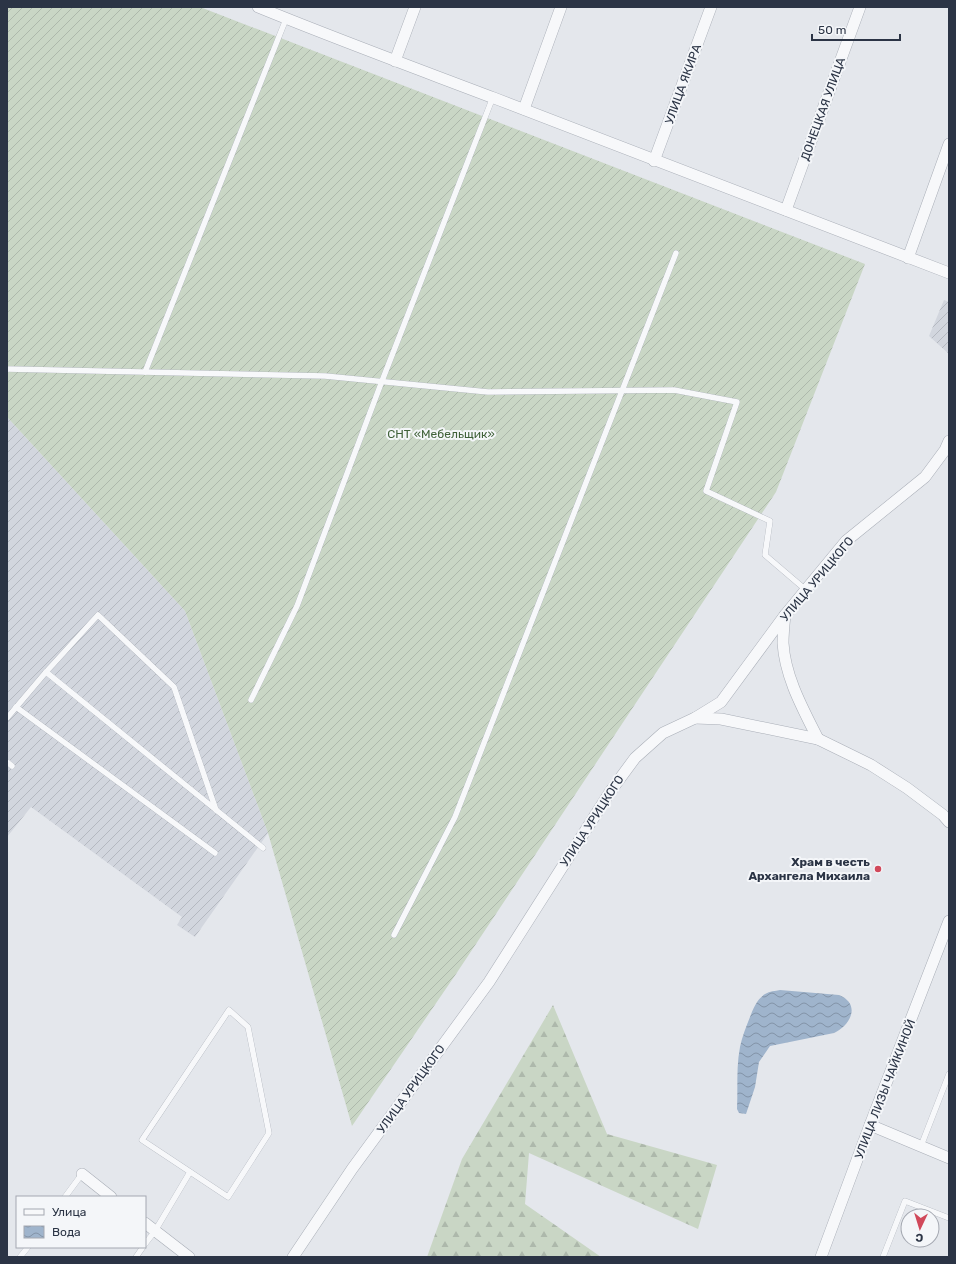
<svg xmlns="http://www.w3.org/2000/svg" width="956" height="1264" font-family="Rubik,sans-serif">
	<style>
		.industrial { fill: url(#industrial-furrows) }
		.forest { fill: url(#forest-firs) }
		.garden { fill: url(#garden-furrows) }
		.water { fill: url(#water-waves) }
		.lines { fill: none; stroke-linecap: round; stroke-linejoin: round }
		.lane-casing { stroke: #a9aeb7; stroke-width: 6 }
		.street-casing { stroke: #a9aeb7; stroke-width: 12 }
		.lane { stroke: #f7f8fa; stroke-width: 5.5 }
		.street { stroke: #f7f8fa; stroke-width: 11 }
		.poi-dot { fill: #d1495b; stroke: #f4f6f9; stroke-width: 1.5 }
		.labels { text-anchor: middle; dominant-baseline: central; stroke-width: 4; stroke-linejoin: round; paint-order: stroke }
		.street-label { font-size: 12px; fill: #2b3445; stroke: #f4f6f9 }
		.park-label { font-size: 12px; fill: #3f6138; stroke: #f4f6f9 }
		.poi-label { font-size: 12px; font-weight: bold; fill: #2b3445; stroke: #f4f6f9; text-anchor: end }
	</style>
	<defs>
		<pattern id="industrial-furrows" width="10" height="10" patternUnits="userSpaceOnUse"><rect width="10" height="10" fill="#d2d6de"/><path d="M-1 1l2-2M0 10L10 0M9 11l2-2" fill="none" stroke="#b4b8c0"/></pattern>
		<pattern id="forest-firs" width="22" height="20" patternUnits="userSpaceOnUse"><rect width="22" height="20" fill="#c9d6c5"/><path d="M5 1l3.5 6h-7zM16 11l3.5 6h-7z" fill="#adb8ab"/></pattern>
		<pattern id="garden-furrows" width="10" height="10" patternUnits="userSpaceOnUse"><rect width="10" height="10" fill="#c9d6c5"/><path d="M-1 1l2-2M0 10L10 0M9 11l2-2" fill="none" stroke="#adb8ab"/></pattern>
		<pattern id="water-waves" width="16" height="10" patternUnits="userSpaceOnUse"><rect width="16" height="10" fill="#9fb4cc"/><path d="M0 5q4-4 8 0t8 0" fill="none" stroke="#8293a7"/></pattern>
	</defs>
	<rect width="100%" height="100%" fill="#e4e7ec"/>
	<g class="industrial">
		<path d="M944 300 949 302V354L929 336Z"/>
		<path d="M7 417 185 611 268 833 195 937 177 925 182 917 31 807 7 837Z"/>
	</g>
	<path class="forest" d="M553 1005 607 1134 717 1165 698 1229 529 1153 525 1204 601 1257H427L462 1159Z"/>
	<path class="garden" d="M7 7H200L865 264 776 492 456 974 352 1126 268 833 185 611 7 417Z"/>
	<path class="water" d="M780 990 839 995C861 1004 851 1025 834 1033L770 1046 759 1062 755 1087 746 1114 739 1113 737 1109C738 1089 736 1067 740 1047 742 1037 746 1027 750 1017 753 1009 757 999 765 994 770 991 775 991 780 990Z"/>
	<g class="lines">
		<defs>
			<g id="lane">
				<path d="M7 369 325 376 488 392 674 390 737 402 706 491 770 521 765 555 806 590"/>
				<path d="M145 372 286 19"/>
				<path d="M46 672 263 848"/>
				<path d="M251 700 297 606 382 381 493 97"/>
				<path d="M16 707 215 853"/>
				<path d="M7 718 46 672 98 615 174 687 216 810"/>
				<path d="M7 762 12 766"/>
				<path d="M394 935 455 817 676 253"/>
				<path d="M229 1010 248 1027 269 1133 228 1197 142 1140Z"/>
				<path d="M921 1146 949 1074"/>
				<path d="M65 1197 82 1174"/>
				<path d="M145 1244 155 1231 190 1172"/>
				<path d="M20 1257 28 1247"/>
				<path d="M136 1257 143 1247"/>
				<path d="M883 1257 905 1201 949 1218"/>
			</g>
			<g id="street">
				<path d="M258 7C336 39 415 68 494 98 646 156 797 216 949 273"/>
				<path d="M395 61 415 7"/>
				<path d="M524 109 561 7"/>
				<path d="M654 161 711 7"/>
				<path d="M786 210 860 7"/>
				<path d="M908 258 949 144"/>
				<path d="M785 615C784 624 783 634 783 643 785 677 803 709 818 739"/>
				<path d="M695 718 721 719 818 739 871 765 907 788 943 815 949 822"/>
				<path d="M870 1125 949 1158"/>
				<path d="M82 1174 111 1197"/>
				<path d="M145 1223 189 1257"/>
				<path d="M293 1257 352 1169 489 982 610 792 635 758 663 733 695 718 721 702 785 615 846 541 925 477 945 450 949 441"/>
				<path d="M821 1257 870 1125 949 921"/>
			</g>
		</defs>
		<use href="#lane" class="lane-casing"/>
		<use href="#street" class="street-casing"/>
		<use href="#lane" class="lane"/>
		<use href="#street" class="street"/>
	</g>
	<circle class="poi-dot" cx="878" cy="869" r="4"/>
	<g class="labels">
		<g class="street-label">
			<text transform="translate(683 84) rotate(-70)">УЛИЦА ЯКИРА</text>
			<text transform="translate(823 109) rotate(-70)">ДОНЕЦКАЯ УЛИЦА</text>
			<text transform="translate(817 579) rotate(-50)">УЛИЦА УРИЦКОГО</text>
			<text transform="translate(592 821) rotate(-57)">УЛИЦА УРИЦКОГО</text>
			<text transform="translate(411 1089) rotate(-54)">УЛИЦА УРИЦКОГО</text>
			<text transform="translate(885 1089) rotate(-69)">УЛИЦА ЛИЗЫ ЧАЙКИНОЙ</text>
		</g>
		<g class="park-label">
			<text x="441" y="434">СНТ «Мебельщик»</text>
		</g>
		<g class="poi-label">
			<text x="870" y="862">Храм в честь<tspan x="870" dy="14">Архангела Михаила</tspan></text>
		</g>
	</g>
	<rect width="956" height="1264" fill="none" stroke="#2b3445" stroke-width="16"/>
	<rect x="16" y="1196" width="130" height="52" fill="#f4f6f9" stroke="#a4a8b1"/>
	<rect x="24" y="1209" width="20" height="6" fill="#f7f8fa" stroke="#a4a8b1"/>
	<text x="52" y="1216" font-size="12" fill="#2b3445">Улица</text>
	<rect x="24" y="1226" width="20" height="12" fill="url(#water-waves)" stroke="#a4a8b1"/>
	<text x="52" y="1236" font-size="12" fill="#2b3445">Вода</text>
	<g transform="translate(920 1228) rotate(184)"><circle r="19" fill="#f4f6f9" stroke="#a4a8b1"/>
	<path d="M0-3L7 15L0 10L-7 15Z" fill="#d1495b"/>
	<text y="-6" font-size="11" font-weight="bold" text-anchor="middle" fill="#2b3445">С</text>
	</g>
	<path d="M812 34v6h88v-6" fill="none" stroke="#2b3445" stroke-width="2"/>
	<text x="818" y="34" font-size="12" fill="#2b3445" stroke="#f4f6f9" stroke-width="3" paint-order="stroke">50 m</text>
</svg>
